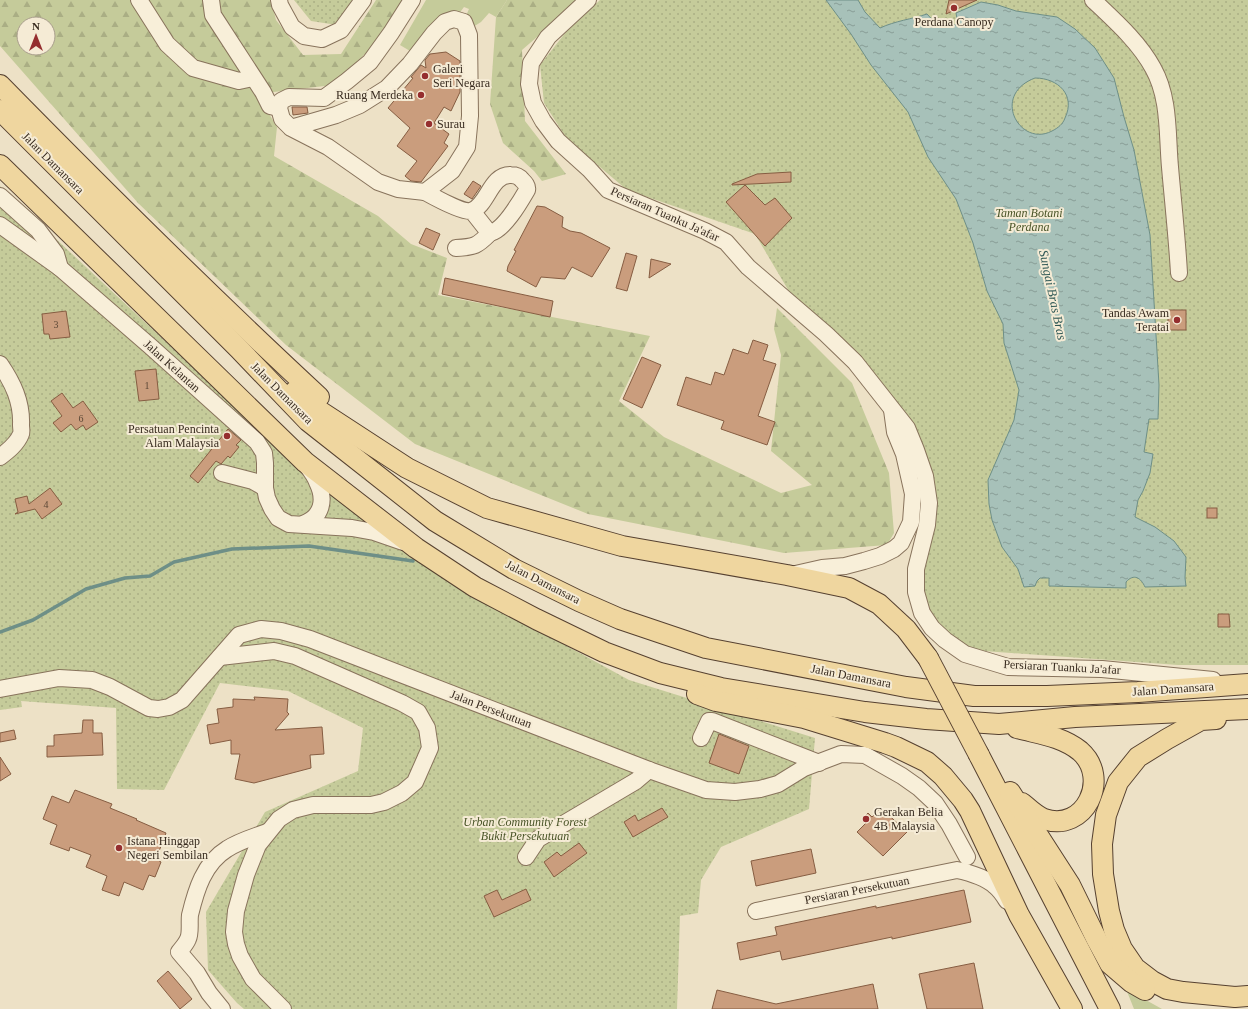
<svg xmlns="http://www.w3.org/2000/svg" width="1248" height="1009" font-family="Georgia,serif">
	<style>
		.grass { fill: #c5cb9a }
		.forest { fill: url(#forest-firs); fill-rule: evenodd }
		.park { fill: url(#park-dots) }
		.water { fill: url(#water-ripples); stroke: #6e8f87; fill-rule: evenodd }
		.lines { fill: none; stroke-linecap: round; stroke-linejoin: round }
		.stream { stroke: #6e8f87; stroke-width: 3.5 }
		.building { fill: #ca9d7d; stroke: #865d42 }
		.minor-casing { stroke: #88735c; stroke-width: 18 }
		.major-casing { stroke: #564130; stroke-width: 22 }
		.minor { stroke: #f8efd9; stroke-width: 16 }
		.major { stroke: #efd69f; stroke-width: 20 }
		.major-bridge-casing { stroke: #564130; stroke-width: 22; stroke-linecap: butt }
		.major-bridge { stroke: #efd69f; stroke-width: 20 }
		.poi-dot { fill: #952e2f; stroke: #f5ebd5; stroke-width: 1.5 }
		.labels { text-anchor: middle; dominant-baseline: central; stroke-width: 4; stroke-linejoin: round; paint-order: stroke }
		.number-label { font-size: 10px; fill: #5c4836 }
		.poi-label { font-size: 12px; fill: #382b1f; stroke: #f5ebd5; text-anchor: start }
		.street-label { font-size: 12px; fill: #382b1f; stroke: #f5ebd5 }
		.park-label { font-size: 12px; font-style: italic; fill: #495427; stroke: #f5ebd5 }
		.water-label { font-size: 13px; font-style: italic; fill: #2f5855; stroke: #f5ebd5 }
	</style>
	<defs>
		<pattern id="forest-firs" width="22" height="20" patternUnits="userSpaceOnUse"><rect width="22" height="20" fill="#c5cb9a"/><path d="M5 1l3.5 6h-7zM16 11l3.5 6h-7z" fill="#aaae84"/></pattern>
		<pattern id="park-dots" width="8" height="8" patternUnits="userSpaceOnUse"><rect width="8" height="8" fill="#c5cb9a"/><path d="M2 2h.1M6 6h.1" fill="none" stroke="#aaae84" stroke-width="1.8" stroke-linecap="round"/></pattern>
		<pattern id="water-ripples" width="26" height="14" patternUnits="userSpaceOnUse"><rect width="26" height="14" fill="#a7c1b9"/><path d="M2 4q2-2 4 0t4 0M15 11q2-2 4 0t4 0" fill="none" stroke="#899d96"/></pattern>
	</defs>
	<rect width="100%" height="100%" fill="#ede1c6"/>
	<g class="grass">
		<path d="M426 0H507L496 17 489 13 481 22 473 27 465 18 469 9 464 7 458 15 433 25 410 51 400 45Z"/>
		<path d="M1126 989 1162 1009H1134Z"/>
	</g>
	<g class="forest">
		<path d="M0 0H271L276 20 303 55 341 54 376 0H403L375 44 333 85 257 94 277 127 274 156 378 216 411 244 447 258 438 295 650 336 619 401 664 437 781 493 812 485 771 451 781 355 774 329 777 308 852 383 889 473 894 533 887 545 784 553 588 514 415 444 286 345 138 203 0 46ZM24 24H48V48H24Z"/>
		<path d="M507 0H576L567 11 522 50 525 121 566 174 542 181 534 171 503 143 490 104 496 17Z"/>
	</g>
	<g class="park">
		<path d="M294 0H355L337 25 311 21Z"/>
		<path d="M600 0H1248V665H1178L970 650 937 626 925 602 921 579 933 506 910 421 790 293 755 234 627 190 567 139 544 103 540 65 566 32Z"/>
		<path d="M0 186 9 195 272 441 470 593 629 680 815 738 809 809 721 847 701 880 698 913 680 916 677 1009H244L237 1003 208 970 206 912 265 812 358 771 363 728 288 691 220 683 164 790 117 789 116 708 21 701 22 707 0 710Z"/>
	</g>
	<path class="water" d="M826 0H858L865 12 880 28C895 21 912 19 927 14L939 27 958 24 956 13 981 2 998 5 1016 11 1057 17 1075 29 1095 48 1114 78 1124 117 1134 150 1150 235 1159 385 1158 419H1149L1144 452 1153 454 1150 473 1143 491 1138 500 1135 517 1155 527 1174 541 1186 557 1185 578 1186 586 1145 587C1141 578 1134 573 1126 582V588L1049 586V578H1040L1037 581 1035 586 1024 587 1018 569 1002 547 992 520 989 504 988 480 1014 420 1019 390 1004 343 1003 324 987 291 973 243 956 199 928 157 908 112 871 65 851 34ZM1035 78C1058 78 1076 95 1065 118 1063 124 1058 128 1052 131 1020 148 990 95 1035 78Z"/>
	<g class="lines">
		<path class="stream" d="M0 632 33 620 86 589 125 578 150 576 174 562 232 549 309 546 413 561"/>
	</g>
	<g class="building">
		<path d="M949 0H977L946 14Z"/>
		<path d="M446 52 460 61V92L451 111 444 107 434 123 449 134 444 143 448 146 421 182 411 181 405 176 417 161 397 146 410 128 388 108 413 78 411 77 421 65 426 68 425 60 430 54Z"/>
		<path d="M292 107H307L308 113 293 115Z"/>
		<path d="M791 172V182L732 185V184L757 174Z"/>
		<path d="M473 181 481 186 472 199 464 194Z"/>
		<path d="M745 185 765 205 775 198 792 218 765 246 726 202Z"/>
		<path d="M537 206 545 207 563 217 562 227 570 231 581 233 610 248 592 277 572 267 565 279 541 277 536 287 507 271 508 266 516 251 514 250Z"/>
		<path d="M426 228 440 234 433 250 419 243Z"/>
		<path d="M626 253 637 256 627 291 616 288Z"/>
		<path d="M651 259 671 264 649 278Z"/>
		<path d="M445 278 553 301 550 317 442 294Z"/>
		<rect x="1168" y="310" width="18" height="20"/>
		<path d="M66 311 70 337 50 339 49 334H44L42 314Z"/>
		<path d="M753 340 768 345 763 360 776 364 758 416 775 422 767 445 721 429 724 421 677 405 686 377 711 385 715 372 724 375 733 349 748 354Z"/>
		<path d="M642 357 661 365 642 408 623 399Z"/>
		<path d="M156 369 159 399 139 401 135 371Z"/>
		<path d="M62 393 73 408 83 401 98 422 86 430 83 425 76 430 71 424 61 432 53 423 62 416 51 401Z"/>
		<path d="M228 429 241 440 236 445 239 447 230 458 228 456 221 464 216 461 198 483 190 476Z"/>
		<path d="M50 488 62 504 42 519 35 509 15 514 18 512 15 499 27 496 29 504Z"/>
		<rect x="1207" y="508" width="10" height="10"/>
		<path d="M1218 614H1229L1230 627H1218Z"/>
		<path d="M254 697 288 699 287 712 289 714 275 730 322 727 324 754 310 755 311 768 254 783 235 779 240 754H231V740L210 744 207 725 219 723 217 709 233 707V699L255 700Z"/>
		<path d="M83 720H93V733H102L103 755 47 757V746H54V735L82 733Z"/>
		<path d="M14 730 16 739 0 742V733Z"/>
		<path d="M719 734 749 746 739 774 709 763Z"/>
		<path d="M0 757 11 774 0 781Z"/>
		<path d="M75 790 112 804 110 808 137 819 136 820 166 833 156 859 161 862 155 877 149 875 143 890 124 882 119 896 102 890 107 876 86 867 91 855 70 847 69 851 50 844 57 825 43 819 52 796 69 803Z"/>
		<path d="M662 808 668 817 633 837 624 822 635 815 638 821Z"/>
		<path d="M881 808 907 832 883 856 857 832 866 823 862 819 868 813 872 817Z"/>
		<path d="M579 843 587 853 554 877 544 862 557 852 561 856Z"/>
		<path d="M811 849 816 873 756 886 751 861Z"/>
		<path d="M526 889 531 900 494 917 484 896 497 890 502 900Z"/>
		<path d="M964 890 971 922 892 939V937L782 960 780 951 740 960 737 943 777 935 775 927 876 906V908Z"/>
		<path d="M974 963 983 1009H927L919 974Z"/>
		<path d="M168 971 192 999 180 1009 157 981Z"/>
		<path d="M873 984 878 1009H712L717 990 776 1004Z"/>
	</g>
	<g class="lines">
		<defs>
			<g id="minor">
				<path d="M139 0 167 44 193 68 239 81 253 78"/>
				<path d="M211 0 213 15 263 92 270 106 279 108"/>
				<path d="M279 0 280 5 292 27 304 36 322 39 341 30 363 0"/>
				<path d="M588 0 548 37 531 63 529 84 533 103 543 121 558 141 589 169 608 190 705 231 726 242 748 267 826 334 855 362 907 428 916 450 925 476 929 503 927 525 916 569V592L922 613 932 628 945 640 965 654 1008 667 1102 669 1213 680"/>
				<path d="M1093 0C1115 21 1139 42 1153 68 1170 98 1167 135 1170 167 1173 202 1177 238 1179 273"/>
				<path d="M291 128 336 115 360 105 387 88 410 64 434 33 445 22 454 19 464 22 469 35 470 116 467 147 452 171 425 192 398 189 378 182 328 147 291 128 282 119 279 108 281 101 289 97 324 98 347 81 370 62 391 33 412 0"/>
				<path d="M425 192C434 197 463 213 471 211 488 206 490 174 511 175 515 175 519 176 522 180 525 183 528 186 527 190 520 202 504 230 490 233L487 230 472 211"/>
				<path d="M0 196 38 230 56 254 60 268"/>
				<path d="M0 225 60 268 150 346 257 442 264 453 265 463V488L267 498 272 509 278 518 289 524 352 528 374 532 403 542"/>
				<path d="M456 248C475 247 477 246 490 233"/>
				<path d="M0 364C13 383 22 402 21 425 21 428 22 432 21 434 17 444 8 451 0 457"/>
				<path d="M222 473 253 481 265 488"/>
				<path d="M303 524C322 517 326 500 317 482 315 476 311 471 307 466"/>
				<path d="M791 575 822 568 845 566 864 561 880 556 894 549 901 543 911 522 913 494 904 454 895 432 892 410"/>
				<path d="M220 657 274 651 295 656 402 703 418 712 427 728 430 748 415 782 402 793 384 802 371 805H313L293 810 279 819 258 845 246 875 236 911 234 932 236 944 240 956 253 979 283 1009"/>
				<path d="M0 689 59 678 92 680 110 687 149 708 158 709 169 707 182 700 239 635 261 629 281 631 310 639 649 770 706 790 735 792 760 789 778 784 804 768 841 754 865 755 902 776 919 788 935 803 949 824 967 857"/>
				<path d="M701 738 709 721H712L819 763"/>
				<path d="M526 857 538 839 636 781 649 770"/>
				<path d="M756 911 957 870C971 873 985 877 995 886 1000 890 1004 896 1007 901"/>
				<path d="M222 1009 209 993 197 973 179 952C182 948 186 944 188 939 191 933 189 922 190 915 196 890 204 863 227 849 239 841 254 837 267 832"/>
			</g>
			<g id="major">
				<path d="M0 85C104 191 210 296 319 397"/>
				<path d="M0 110 239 349 308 421 435 521 514 569 579 601 620 619 706 648 906 687 974 696H1047L1138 692 1248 684"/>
				<path d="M0 165 305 462 416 548 475 587 536 619 604 652 660 673 721 688 865 712 926 719 999 724 1075 717 1248 709"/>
				<path d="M294 392 318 410 407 468 487 508 622 546 787 575 849 588 879 604 906 629 928 658"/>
				<path d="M697 694 716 701 804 718 885 743 896 747 927 762 943 776 963 800 970 811 1019 915 1072 1009"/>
				<path d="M1216 719 1201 720 1167 739 1138 757 1118 782 1106 815 1102 844 1103 874 1109 911 1114 930 1122 949 1135 968 1152 981 1167 989 1183 992 1235 997 1248 996"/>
				<path d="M1017 728C1039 734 1061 736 1080 751 1111 778 1085 833 1044 819 1036 816 1029 809 1022 803"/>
				<path d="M979 755 1110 1009"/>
				<path d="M1010 792 1070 885 1097 940 1110 964 1131 982 1145 990"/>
			</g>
		</defs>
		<use href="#minor" class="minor-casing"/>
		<use href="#major" class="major-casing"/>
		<use href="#minor" class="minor"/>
		<use href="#major" class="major"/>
		<defs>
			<path id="major-bridge" d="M928 658 979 755"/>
		</defs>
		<use href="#major-bridge" class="major-bridge-casing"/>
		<use href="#major-bridge" class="major-bridge"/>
	</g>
	<g class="poi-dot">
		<circle cx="954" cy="8" r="4"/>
		<circle cx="425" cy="76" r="4"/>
		<circle cx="421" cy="95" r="4"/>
		<circle cx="429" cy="124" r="4"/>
		<circle cx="1177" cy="320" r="4"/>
		<circle cx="227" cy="436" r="4"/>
		<circle cx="866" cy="819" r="4"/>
		<circle cx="119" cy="848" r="4"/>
	</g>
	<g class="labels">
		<g class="number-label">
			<text x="56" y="324">3</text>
			<text x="147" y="385">1</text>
			<text x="81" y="418">6</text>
			<text x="46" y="504">4</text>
		</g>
		<g class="poi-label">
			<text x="954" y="22" text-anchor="middle">Perdana Canopy</text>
			<text x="433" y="69">Galeri<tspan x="433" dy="14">Seri Negara</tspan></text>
			<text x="413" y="95" text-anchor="end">Ruang Merdeka</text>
			<text x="437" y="124">Surau</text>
			<text x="1169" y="313" text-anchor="end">Tandas Awam<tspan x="1169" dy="14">Teratai</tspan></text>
			<text x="219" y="429" text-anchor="end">Persatuan Pencinta<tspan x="219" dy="14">Alam Malaysia</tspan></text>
			<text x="874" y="812">Gerakan Belia<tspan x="874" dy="14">4B Malaysia</tspan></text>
			<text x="127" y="841">Istana Hinggap<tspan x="127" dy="14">Negeri Sembilan</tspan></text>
		</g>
		<g class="street-label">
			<text transform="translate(53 163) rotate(45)">Jalan Damansara</text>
			<text transform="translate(665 214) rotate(24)">Persiaran Tuanku Ja'afar</text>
			<text transform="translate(172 366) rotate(42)">Jalan Kelantan</text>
			<text transform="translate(282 393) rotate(45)">Jalan Damansara</text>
			<text transform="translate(543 582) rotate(27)">Jalan Damansara</text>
			<text transform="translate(1062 667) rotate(3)">Persiaran Tuanku Ja'afar</text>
			<text transform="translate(851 676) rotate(11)">Jalan Damansara</text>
			<text transform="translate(1173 689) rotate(-4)">Jalan Damansara</text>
			<text transform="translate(491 709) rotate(21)">Jalan Persekutuan</text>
			<text transform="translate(857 890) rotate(-11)">Persiaran Persekutuan</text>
		</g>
		<g class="park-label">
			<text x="1029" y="213">Taman Botani<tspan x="1029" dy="14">Perdana</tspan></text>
			<text x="525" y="822">Urban Community Forest<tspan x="525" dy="14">Bukit Persekutuan</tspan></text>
		</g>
		<g class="water-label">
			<text transform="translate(1053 295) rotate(78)">Sungai Bras Bras</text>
		</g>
	</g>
	<g transform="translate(36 36)"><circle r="19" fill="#f5ebd5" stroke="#a99e8c"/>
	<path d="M0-3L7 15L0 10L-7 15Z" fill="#952e2f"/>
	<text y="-6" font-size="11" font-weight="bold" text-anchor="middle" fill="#382b1f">N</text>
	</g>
</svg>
